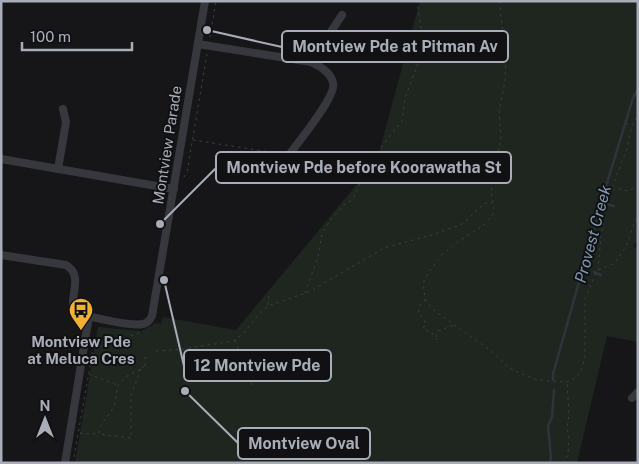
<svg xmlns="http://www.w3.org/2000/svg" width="639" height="464" font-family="'Public Sans',sans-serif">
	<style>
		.green { fill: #1e261f }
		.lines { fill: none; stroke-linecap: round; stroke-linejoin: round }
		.stream { stroke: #2c353c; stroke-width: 2.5 }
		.path { stroke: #3d3f44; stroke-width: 1; stroke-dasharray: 2.5 4; stroke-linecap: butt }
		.minor { stroke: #37383d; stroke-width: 8 }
		.labels { text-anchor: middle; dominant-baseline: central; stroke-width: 4; stroke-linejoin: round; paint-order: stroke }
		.street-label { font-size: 15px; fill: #a8adb8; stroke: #111113 }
		.poi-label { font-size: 15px; font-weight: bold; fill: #a8adb8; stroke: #111113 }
		.water-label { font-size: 16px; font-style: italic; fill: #7f9bb3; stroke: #111113 }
		.leader { fill: none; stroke: #a8adb8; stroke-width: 2 }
		.callout-dot { fill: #a8adb8; stroke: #111113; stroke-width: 2 }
		.callout { fill: #111113; stroke: #a8adb8; stroke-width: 2 }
		.callout-label { font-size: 16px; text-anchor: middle; font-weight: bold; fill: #a8adb8 }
	</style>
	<rect width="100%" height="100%" fill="#161618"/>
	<path class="green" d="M420 1H638V238L633 247 638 248V342L607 336 577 463H384L382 457 383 463H75L98 327 141 331 156 323 161 324 163 317 236 330 377 160Z"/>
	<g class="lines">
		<g class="stream">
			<path d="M601 203 614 206"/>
			<path d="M594 272 601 275"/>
			<path d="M553 380V374L607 183 633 98 638 89"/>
			<path d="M550 463 551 458 548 426 552 417 554 390"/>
		</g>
		<g class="path">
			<path d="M501 1 500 10 506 55 505 81 499 112 501 137 491 192 494 209 492 216 484 225 459 241 442 255 428 273 424 281 423 289 426 300 432 309 491 351 509 368 534 379 549 381 567 382 576 378 582 368 585 357V299L596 273 601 269 615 263 626 246 638 213"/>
			<path d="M210 37 216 1"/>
			<path d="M626 123 631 126"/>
			<path d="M193 140 283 154"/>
			<path d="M184 177 187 172 207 54"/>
			<path d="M612 190 619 189 628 191 638 186"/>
			<path d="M598 270 601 235 605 218 606 204 627 148 632 126 638 115"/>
			<path d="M305 293 318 257 322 234 332 218 345 204 352 200 360 184 364 170 379 154 382 146 402 121 405 98 424 47 417 1"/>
			<path d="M426 300 421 303 418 313 424 320 426 325 423 328 427 331 431 332 438 341"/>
			<path d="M268 305 269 293"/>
			<path d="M436 337 438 331 454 325"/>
			<path d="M235 340C245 369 253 365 277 379"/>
			<path d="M156 351 184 349 233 341 243 334 259 314 268 306 309 292 384 248 435 234 462 224 485 203H492"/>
			<path d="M145 366V355"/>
			<path d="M142 368 145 366 147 367"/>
			<path d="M141 369 131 395V438L99 434V428L114 407 118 385 127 376Z"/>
			<path d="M267 372 275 361"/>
			<path d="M89 374 117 385"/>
			<path d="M252 385 249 380 250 377 258 378 264 373"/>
			<path d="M80 433 98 434"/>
			<path d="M74 457 93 349 141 332"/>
			<path d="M563 463 568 455 569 436 567 428 569 414 567 383"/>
		</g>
		<g class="minor">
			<path d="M198 44 311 62C320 66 331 73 333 83 337 96 298 142 289 155"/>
			<path d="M311 62 342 15"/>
			<path d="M1 159 174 189"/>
			<path d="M58 169 66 122 63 109"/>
			<path d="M1 255 66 265C83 275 71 293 73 308L78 314C94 317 129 327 143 324 148 323 150 320 152 316L205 1"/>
			<path d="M632 398 638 392"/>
			<path d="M65 463 89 316"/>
		</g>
	</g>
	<defs>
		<symbol id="bus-pin" viewBox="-11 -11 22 30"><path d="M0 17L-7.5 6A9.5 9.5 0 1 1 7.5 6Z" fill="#f2b134" stroke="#111113"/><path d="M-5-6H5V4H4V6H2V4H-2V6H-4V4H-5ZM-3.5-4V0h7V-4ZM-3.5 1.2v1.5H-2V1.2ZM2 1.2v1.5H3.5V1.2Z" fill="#111"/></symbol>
	</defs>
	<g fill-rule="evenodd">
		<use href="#bus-pin" x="67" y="296" width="28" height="38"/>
	</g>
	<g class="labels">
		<g class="street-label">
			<text transform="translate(167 145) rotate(-81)">Montview Parade</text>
		</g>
		<g class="poi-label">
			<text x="81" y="341">Montview Pde<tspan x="81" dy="17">at Meluca Cres</tspan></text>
		</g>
		<g class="water-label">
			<text transform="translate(593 234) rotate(-75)">Provest Creek</text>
		</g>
	</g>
	<path class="leader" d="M207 30L282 47M160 224L216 168M164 280L184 366M185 391L238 443"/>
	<g class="callout-dot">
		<circle cx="207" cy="30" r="5"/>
		<circle cx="160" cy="224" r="5"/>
		<circle cx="164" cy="280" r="5"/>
		<circle cx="185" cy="391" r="5"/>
	</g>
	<g class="callout">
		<rect x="282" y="31" width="226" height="31" rx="5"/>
		<rect x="216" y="152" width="295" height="31" rx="5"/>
		<rect x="184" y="350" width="147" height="31" rx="5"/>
		<rect x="238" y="428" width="132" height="31" rx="5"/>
	</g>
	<g class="callout-label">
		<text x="395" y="52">Montview Pde at Pitman Av</text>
		<text x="364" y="173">Montview Pde before Koorawatha St</text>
		<text x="257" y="371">12 Montview Pde</text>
		<text x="304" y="449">Montview Oval</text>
	</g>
	<rect width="639" height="464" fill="none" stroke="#a8adb8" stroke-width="5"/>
	<g transform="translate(45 419)" stroke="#111113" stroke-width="4" paint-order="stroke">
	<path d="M0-4L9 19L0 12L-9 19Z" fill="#a8adb8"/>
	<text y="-8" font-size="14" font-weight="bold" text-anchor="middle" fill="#a8adb8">N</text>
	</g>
	<path d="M22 42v8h110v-8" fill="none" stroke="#a8adb8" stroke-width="2.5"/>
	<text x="30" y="42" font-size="15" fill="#a8adb8" stroke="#111113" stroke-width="4" paint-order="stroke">100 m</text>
</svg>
